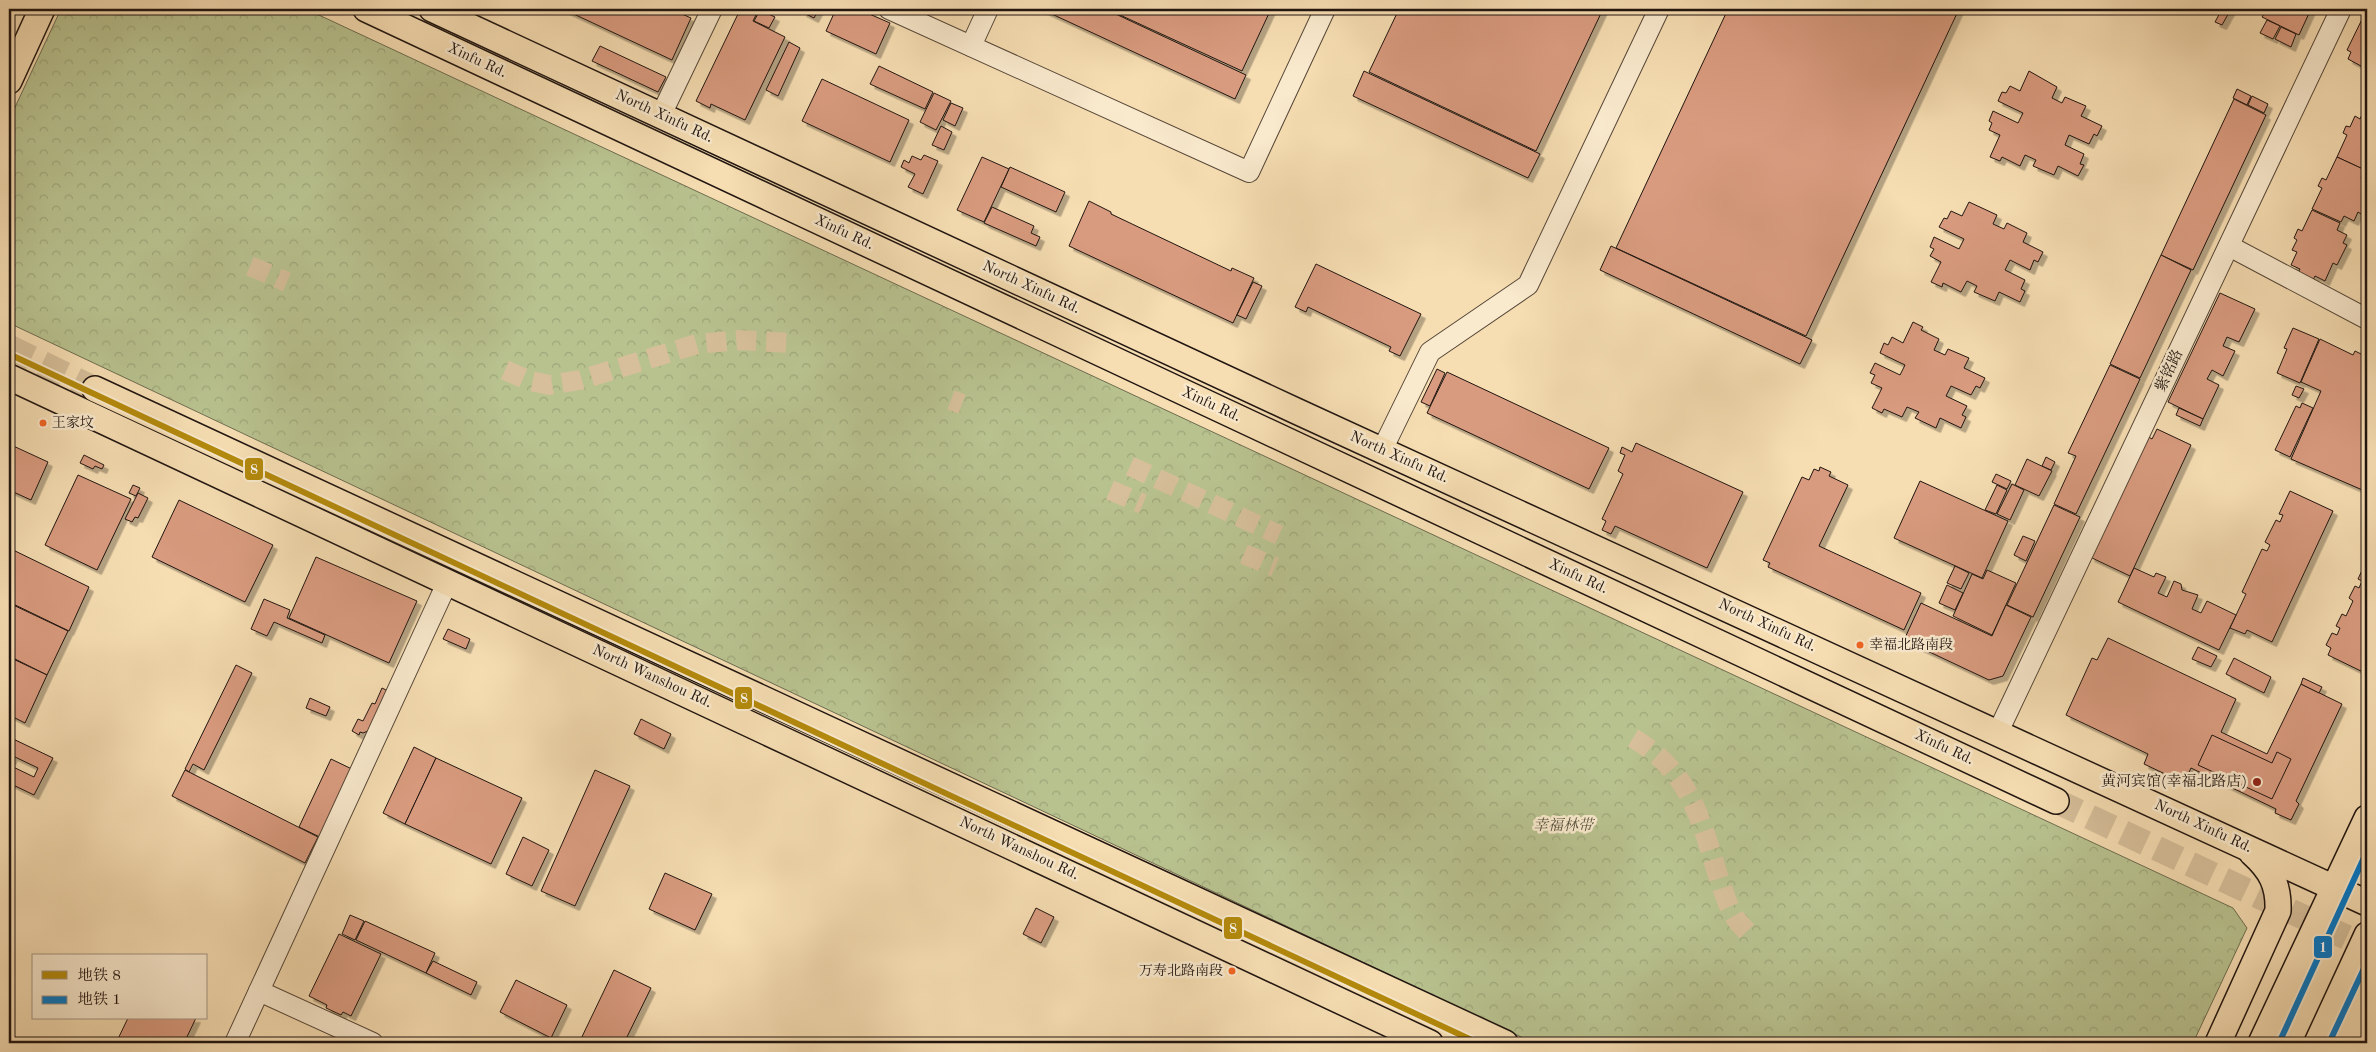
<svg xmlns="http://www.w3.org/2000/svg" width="2376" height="1052" font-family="'Old Standard TT','Noto Serif SC',serif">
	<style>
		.park { fill: url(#park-crowns); stroke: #6c6c50 }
		.building { fill: #d99b7f; stroke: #201510; filter: url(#shadow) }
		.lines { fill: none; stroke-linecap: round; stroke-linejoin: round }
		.minor-tunnel { stroke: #d6bf9a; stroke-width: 20; stroke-dasharray: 20 10; stroke-linecap: butt }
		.major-tunnel { stroke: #d6bf9a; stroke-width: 25; stroke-dasharray: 25 12; stroke-linecap: butt }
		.minor-casing { stroke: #564738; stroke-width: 22 }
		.major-casing { stroke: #201510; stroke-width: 28 }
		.minor { stroke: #f9e9cd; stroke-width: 20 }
		.major { stroke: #f6ddb2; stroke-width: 25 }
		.metro-1-casing { stroke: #f9e9cd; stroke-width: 10 }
		.metro-2-casing { stroke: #f9e9cd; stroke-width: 10 }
		.metro-1 { stroke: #b48a0c; stroke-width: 6 }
		.metro-2 { stroke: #0077c8; stroke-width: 6 }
		.bus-dot { fill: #f26522; stroke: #f9e9cd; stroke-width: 2 }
		.poi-dot { fill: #8f2418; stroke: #f9e9cd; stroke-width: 2 }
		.labels { text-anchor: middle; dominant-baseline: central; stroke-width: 5; stroke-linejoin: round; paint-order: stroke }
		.bus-label { font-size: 14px; fill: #201510; stroke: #f9e9cd; text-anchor: start }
		.street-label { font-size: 15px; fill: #201510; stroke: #f9e9cd }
		.poi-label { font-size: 15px; fill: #201510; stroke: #f9e9cd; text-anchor: end }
		.park-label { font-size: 15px; font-style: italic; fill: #55523c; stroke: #f9e9cd }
		.line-badge { stroke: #f9e9cd; stroke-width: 2 }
		.badge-label { font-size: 14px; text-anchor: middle; font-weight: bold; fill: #fff }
	</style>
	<defs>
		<pattern id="park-crowns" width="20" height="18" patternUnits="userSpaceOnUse" patternTransform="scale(1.25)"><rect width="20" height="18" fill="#b8c28f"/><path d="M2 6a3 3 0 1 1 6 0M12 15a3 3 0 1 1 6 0" fill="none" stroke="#9ea67a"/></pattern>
		<filter id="shadow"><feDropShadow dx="4.5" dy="4.5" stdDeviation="0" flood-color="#0004"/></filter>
	</defs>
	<rect width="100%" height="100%" fill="#f6ddb2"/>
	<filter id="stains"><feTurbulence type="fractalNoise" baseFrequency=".004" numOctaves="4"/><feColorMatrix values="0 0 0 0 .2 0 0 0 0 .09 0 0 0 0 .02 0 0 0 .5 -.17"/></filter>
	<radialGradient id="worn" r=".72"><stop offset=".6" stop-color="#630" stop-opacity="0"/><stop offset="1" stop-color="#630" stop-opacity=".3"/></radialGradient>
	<path class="park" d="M61 9H306L2233 908 2247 928 2193 1043H1534L9 323V120Z"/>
	<g class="building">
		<path d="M563 9H671L691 18 672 60Z"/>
		<path d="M743 9 758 11 753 21 785 37 745 120 711 104 710 108 696 101 738 14 740 15Z"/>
		<path d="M803 9H819L814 18 802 12Z"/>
		<path d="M836 9H858L890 23 876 54 826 31Z"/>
		<path d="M1041 9H1105L1246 75 1235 99Z"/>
		<path d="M1107 9H1271L1242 71Z"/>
		<path d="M1399 9H1603L1536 151 1369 72Z"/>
		<path d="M1728 9H1959L1806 336 1616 248Z"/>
		<path d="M2222 9H2231L2222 25 2215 22Z"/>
		<path d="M2267 9H2311L2299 35 2262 17Z"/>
		<path d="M2367 9V65L2363 63 2361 66 2348 59 2351 52 2347 50Z"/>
		<path d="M760 10 775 17 769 28 754 21Z"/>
		<path d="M2267 20 2280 26 2273 39 2260 33Z"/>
		<path d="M2281 27 2296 34 2291 47 2275 39Z"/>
		<path d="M789 42 800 48 778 96 766 90Z"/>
		<path d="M600 46 666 77 658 92 592 61Z"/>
		<path d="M879 66 933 92 925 109 870 84Z"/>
		<path d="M1364 71 1540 154 1528 178 1353 96Z"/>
		<path d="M2029 71 2057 87 2052 98 2062 103 2065 97 2086 106 2081 116 2102 126 2097 136 2094 134 2089 144 2069 135 2065 145 2084 154 2080 164 2084 165 2078 176 2058 166 2054 175 2033 166 2036 160 2025 155 2020 166 2002 157 2000 161 1990 157 2000 135 1989 130 1992 123 1989 121 1993 111 2018 123 2023 113 1998 101 2002 92 2006 93 2010 86 2020 91Z"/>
		<path d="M822 79 909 120 890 162 802 121Z"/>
		<path d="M2237 89 2251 96 2247 105 2233 98Z"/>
		<path d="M934 93 951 101 936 130 920 122Z"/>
		<path d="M2252 96 2268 104 2264 113 2248 105Z"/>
		<path d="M2234 99 2266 115 2193 270 2161 255Z"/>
		<path d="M951 103 963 108 955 126 943 120Z"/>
		<path d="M2366 106 2367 165 2365 170 2337 157 2347 135 2343 133 2346 126 2350 127 2355 116 2360 119Z"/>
		<path d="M941 126 952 132 944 150 932 145Z"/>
		<path d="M924 155 938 161 923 194 908 187 915 174 901 167 904 160 909 163 912 156 921 160Z"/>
		<path d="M982 157 1009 169 984 222 957 210Z"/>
		<path d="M2337 157 2365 170 2361 178 2367 181V201L2361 214 2358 212 2354 221 2344 216 2341 222 2312 209 2322 188 2318 186 2322 178 2326 180Z"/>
		<path d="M1010 167 1065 192 1056 212 1001 187Z"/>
		<path d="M1089 201 1111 212V214L1231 271 1232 268 1254 278 1233 323 1069 246Z"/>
		<path d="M1969 202 1997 215 1993 224 2004 229 2007 223 2027 233 2023 242 2043 252 2038 262 2034 260 2030 270 2010 260 2005 270 2025 280 2021 289 2025 291 2020 302 1999 292 1995 301 1974 292 1977 286 1967 281 1961 292 1943 283 1942 287 1931 282 1941 262 1930 256 1934 249 1930 247 1934 237 1959 249 1964 239 1939 227 1944 218 1947 219 1951 211 1962 216Z"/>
		<path d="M992 207 1034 226 1031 233 1040 237 1036 246 984 223Z"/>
		<path d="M2312 210 2340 223 2337 230 2347 235 2343 243 2347 245 2337 265 2333 263 2325 281 2315 276 2313 280 2298 273 2300 269 2291 265 2297 252 2292 250 2297 240 2294 238 2298 229 2302 231Z"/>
		<path d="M1611 246 1812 340 1800 364 1600 270Z"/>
		<path d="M2161 255 2191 270 2140 378 2110 364Z"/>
		<path d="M1316 264 1421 314 1400 356 1389 351 1391 347 1308 307 1306 312 1295 307Z"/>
		<path d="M1253 282 1262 286 1246 319 1237 315Z"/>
		<path d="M2220 293 2255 309 2239 342 2227 337 2223 346 2235 351 2223 376 2212 370 2207 379 2219 385 2203 419 2168 402Z"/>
		<path d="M1913 322 1923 327 1921 330 1939 339 1934 350 1945 355 1948 349 1969 358 1964 368 1985 378 1980 388 1976 386 1971 395 1951 386 1946 396 1967 406 1962 415 1966 417 1961 428 1940 418 1936 428 1915 418 1919 412 1907 407 1902 417 1884 409 1882 413 1872 408 1882 388 1871 383 1875 375 1870 373 1875 363 1900 375 1905 365 1880 353 1884 343 1888 345 1892 337 1903 343Z"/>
		<path d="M2293 328 2319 339 2300 383 2277 373 2287 349 2284 348Z"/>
		<path d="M2320 339 2353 355 2355 351 2367 357V492L2291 459 2321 391 2301 382Z"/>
		<path d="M2110 365 2140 379 2076 514 2054 504 2076 456 2068 453Z"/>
		<path d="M1437 369 1445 373 1430 406 1421 402Z"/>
		<path d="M1447 372 1609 448 1589 489 1427 413Z"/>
		<path d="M2296 386 2304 389 2299 398 2292 395Z"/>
		<path d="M2302 403 2313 408 2290 457 2275 450 2296 406 2300 408Z"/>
		<path d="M2179 408 2203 419 2200 426 2176 415Z"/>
		<path d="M2157 429 2191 445 2130 576 2090 557 2147 436 2152 439Z"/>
		<path d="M1636 443 1743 492 1707 568 1615 526 1611 534 1602 530 1606 521 1602 519 1623 474 1618 471 1625 455 1620 453 1622 447 1632 452Z"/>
		<path d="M9 444 48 462 31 500 9 490Z"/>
		<path d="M84 455 104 465 102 469 95 466 93 469 80 463Z"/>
		<path d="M2046 457 2055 462 2051 470 2042 466Z"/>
		<path d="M2027 459 2052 471 2039 496 2015 485Z"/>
		<path d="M1820 467 1831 472 1829 476 1848 485 1819 546 1921 593 1904 630 1768 567 1770 563 1763 560 1802 477 1809 480 1814 469 1819 471Z"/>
		<path d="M1996 474 2011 481 2007 489 1992 482Z"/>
		<path d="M78 475 131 499 97 570 45 545Z"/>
		<path d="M1920 481 2008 521 1982 578 1894 538Z"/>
		<path d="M2012 484 2024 490 2010 520 1997 514Z"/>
		<path d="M133 485 140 488 136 496 129 493Z"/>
		<path d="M1997 485 2007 490 1996 514 1985 510Z"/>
		<path d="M2290 491 2333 511 2272 642 2247 630 2245 634 2230 628 2246 594 2242 592 2262 549 2267 551 2270 545 2265 542 2276 520 2280 522 2283 515 2279 514Z"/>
		<path d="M138 493 148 498 138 518 135 517 132 522 125 519Z"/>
		<path d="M179 500 273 545 245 602 152 557Z"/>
		<path d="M2054 505 2080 517 2033 617 2007 605Z"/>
		<path d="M2023 536 2035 541 2026 561 2014 555Z"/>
		<path d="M9 548 89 587 69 631 9 602Z"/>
		<path d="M316 557 417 601 389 663 289 618Z"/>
		<path d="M1955 566 1969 573 1961 589 1947 583Z"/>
		<path d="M2364 566 2367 568V674L2328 655 2331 648 2326 645 2332 633 2337 635 2340 628 2336 626 2342 614 2346 616 2353 601 2349 598 2355 586 2359 588 2362 581 2358 579Z"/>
		<path d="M2134 568 2154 577 2156 573 2166 577 2158 593 2167 597 2174 581 2181 584 2182 590 2198 595 2192 609 2201 613 2207 601 2236 615 2219 650 2118 602Z"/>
		<path d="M1987 570 2016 583 1992 635 1953 616 1972 574 1983 579Z"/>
		<path d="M1947 585 1963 593 1955 610 1939 603Z"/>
		<path d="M264 599 290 610 287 618 325 635 322 643 274 622 267 636 251 629Z"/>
		<path d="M9 603 68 631 47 675 9 656Z"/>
		<path d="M1921 603 1992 636 2006 605 2031 617 2003 676 1989 680 1904 640Z"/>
		<path d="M448 629 470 639 466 649 443 639Z"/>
		<path d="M2108 638 2236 699 2221 732 2267 754 2301 684 2342 704 2296 801 2299 804 2291 820 2275 813 2276 809 2191 768 2184 783 2144 764 2148 754 2066 715 2092 658 2097 660Z"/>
		<path d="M2198 647 2217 656 2211 667 2192 659Z"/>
		<path d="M9 657 47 675 25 723 9 715Z"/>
		<path d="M2234 658 2271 677 2264 693 2226 674Z"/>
		<path d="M236 665 252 673 204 770 193 764 189 772 185 769Z"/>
		<path d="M2303 678 2322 687 2319 693 2301 684Z"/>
		<path d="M382 688 390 692 375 728 363 733 360 732 359 735 352 731 358 719 363 721 372 703 375 704Z"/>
		<path d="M310 698 330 707 326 716 306 708Z"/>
		<path d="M641 719 671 734 664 749 634 734Z"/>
		<path d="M2212 735 2272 763 2277 752 2291 759 2272 799 2198 765Z"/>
		<path d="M9 737 53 758 34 795 9 783V765L34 777 38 768 13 756 9 765Z"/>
		<path d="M414 747 436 758 405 824 383 813Z"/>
		<path d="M436 758 522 798 491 864 405 824Z"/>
		<path d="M331 759 356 771 324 839 299 827Z"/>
		<path d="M185 770 318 837 305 863 172 796Z"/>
		<path d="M595 770 630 786 575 906 541 891Z"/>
		<path d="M523 837 549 850 532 886 506 874Z"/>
		<path d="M665 873 712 894 695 930 649 909Z"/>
		<path d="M1036 908 1054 917 1041 943 1023 934Z"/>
		<path d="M350 915 364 921 355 940 342 934Z"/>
		<path d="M365 921 435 953 426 973 356 940Z"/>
		<path d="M339 934 381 954 351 1016 343 1012 341 1015 326 1008 327 1005 309 996Z"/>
		<path d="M433 961 477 982 471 995 426 973Z"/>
		<path d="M614 970 651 988 624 1043H579Z"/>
		<path d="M516 980 567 1005 551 1038 500 1012Z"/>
		<path d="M128 1018H196L184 1043H116Z"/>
	</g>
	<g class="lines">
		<g class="minor-tunnel">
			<path d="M250 266 287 282"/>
			<path d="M505 370 530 381 550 385 580 380 697 344 739 340 791 343"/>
			<path d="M951 400 962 404"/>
			<path d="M1130 466 1279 535"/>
			<path d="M1110 490 1143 504"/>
			<path d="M1244 554 1275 567"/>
			<path d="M1633 738C1687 770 1699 812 1716 869 1721 884 1726 902 1734 916 1738 923 1746 930 1751 936"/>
		</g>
		<g class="major-tunnel">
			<path d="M9 347 95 389"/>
			<path d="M2056 801 2367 947"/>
		</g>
		<defs>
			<g id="minor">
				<path d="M889 9 1249 172 1325 9"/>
				<path d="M971 46 988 9"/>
				<path d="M661 115 712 9"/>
				<path d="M2229 246 2367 319"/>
				<path d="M1382 450 1430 352 1528 285 1659 9"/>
				<path d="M1998 732 2341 9"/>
				<path d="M259 991 373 1043"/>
				<path d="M235 1043 448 581"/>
			</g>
			<g id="major">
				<path d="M366 9 2056 801"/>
				<path d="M432 9 1294 410 2367 903"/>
				<path d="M9 81 42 9"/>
				<path d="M9 377 1430 1043"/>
				<path d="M95 389 1505 1043"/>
				<path d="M2218 1043 2278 911C2279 885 2271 870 2252 853"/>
				<path d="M2261 1043 2367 818"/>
				<path d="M2317 1043 2367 935"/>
			</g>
		</defs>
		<use href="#minor" class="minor-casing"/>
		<use href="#major" class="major-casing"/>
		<use href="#minor" class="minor"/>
		<use href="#major" class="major"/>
		<defs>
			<path id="metro-1" d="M9 354 1478 1043"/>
			<g id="metro-2">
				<path d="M2279 1043 2367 851"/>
				<path d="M2329 1043 2367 962"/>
			</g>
		</defs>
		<use href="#metro-1" class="metro-1-casing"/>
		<use href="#metro-2" class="metro-2-casing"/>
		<use href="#metro-1" class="metro-1"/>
		<use href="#metro-2" class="metro-2"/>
	</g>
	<g class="bus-dot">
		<circle cx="43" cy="423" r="4.5"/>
		<circle cx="1860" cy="645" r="4.5"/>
		<circle cx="1232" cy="971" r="4.5"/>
	</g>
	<circle class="poi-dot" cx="2257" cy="782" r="5"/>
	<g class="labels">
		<g class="bus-label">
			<text x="52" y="423">王家坟</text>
			<text x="1869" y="645">幸福北路南段</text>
			<text x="1223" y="971" text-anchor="end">万寿北路南段</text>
		</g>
		<g class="street-label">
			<text transform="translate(477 61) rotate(25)">Xinfu Rd.</text>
			<text transform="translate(664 117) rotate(25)">North Xinfu Rd.</text>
			<text transform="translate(844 233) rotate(25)">Xinfu Rd.</text>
			<text transform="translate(1031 288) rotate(25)">North Xinfu Rd.</text>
			<text transform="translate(2170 371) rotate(-65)">紫铭路</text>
			<text transform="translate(1211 405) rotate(25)">Xinfu Rd.</text>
			<text transform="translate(1399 458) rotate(24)">North Xinfu Rd.</text>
			<text transform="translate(1578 577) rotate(25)">Xinfu Rd.</text>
			<text transform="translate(1767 626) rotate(25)">North Xinfu Rd.</text>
			<text transform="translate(652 677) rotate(25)">North Wanshou Rd.</text>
			<text transform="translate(1944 748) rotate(25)">Xinfu Rd.</text>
			<text transform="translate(2203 827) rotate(25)">North Xinfu Rd.</text>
			<text transform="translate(1019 849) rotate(25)">North Wanshou Rd.</text>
		</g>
		<g class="poi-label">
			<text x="2247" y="782">黄河宾馆(幸福北路店)</text>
		</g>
		<g class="park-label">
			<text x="1563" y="826">幸福林带</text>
		</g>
	</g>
	<g class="line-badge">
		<rect x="244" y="457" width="20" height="24" rx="5" fill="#b48a0c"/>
		<rect x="734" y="686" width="19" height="24" rx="5" fill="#b48a0c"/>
		<rect x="1223" y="916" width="20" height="24" rx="5" fill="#b48a0c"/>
		<rect x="2313" y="935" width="20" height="24" rx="5" fill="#0077c8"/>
	</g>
	<g class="badge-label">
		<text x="254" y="474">8</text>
		<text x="744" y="703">8</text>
		<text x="1233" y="933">8</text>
		<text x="2323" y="952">1</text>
	</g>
	<rect width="2376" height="1052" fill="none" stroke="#f6ddb2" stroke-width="30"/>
	<rect x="10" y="10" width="2356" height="1032" fill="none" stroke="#201510" stroke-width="2.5"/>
	<rect x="15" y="15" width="2346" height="1022" fill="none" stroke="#201510"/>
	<rect x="32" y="954" width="175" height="65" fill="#f9e9cd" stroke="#a29481"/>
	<rect x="42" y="971" width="25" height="8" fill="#b48a0c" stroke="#a29481"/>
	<text x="78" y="980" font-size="15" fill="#201510">地铁 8</text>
	<rect x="42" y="996" width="25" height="8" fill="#0077c8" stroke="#a29481"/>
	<text x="78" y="1004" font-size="15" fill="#201510">地铁 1</text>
	<rect width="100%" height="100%" filter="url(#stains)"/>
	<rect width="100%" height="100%" fill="url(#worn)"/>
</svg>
